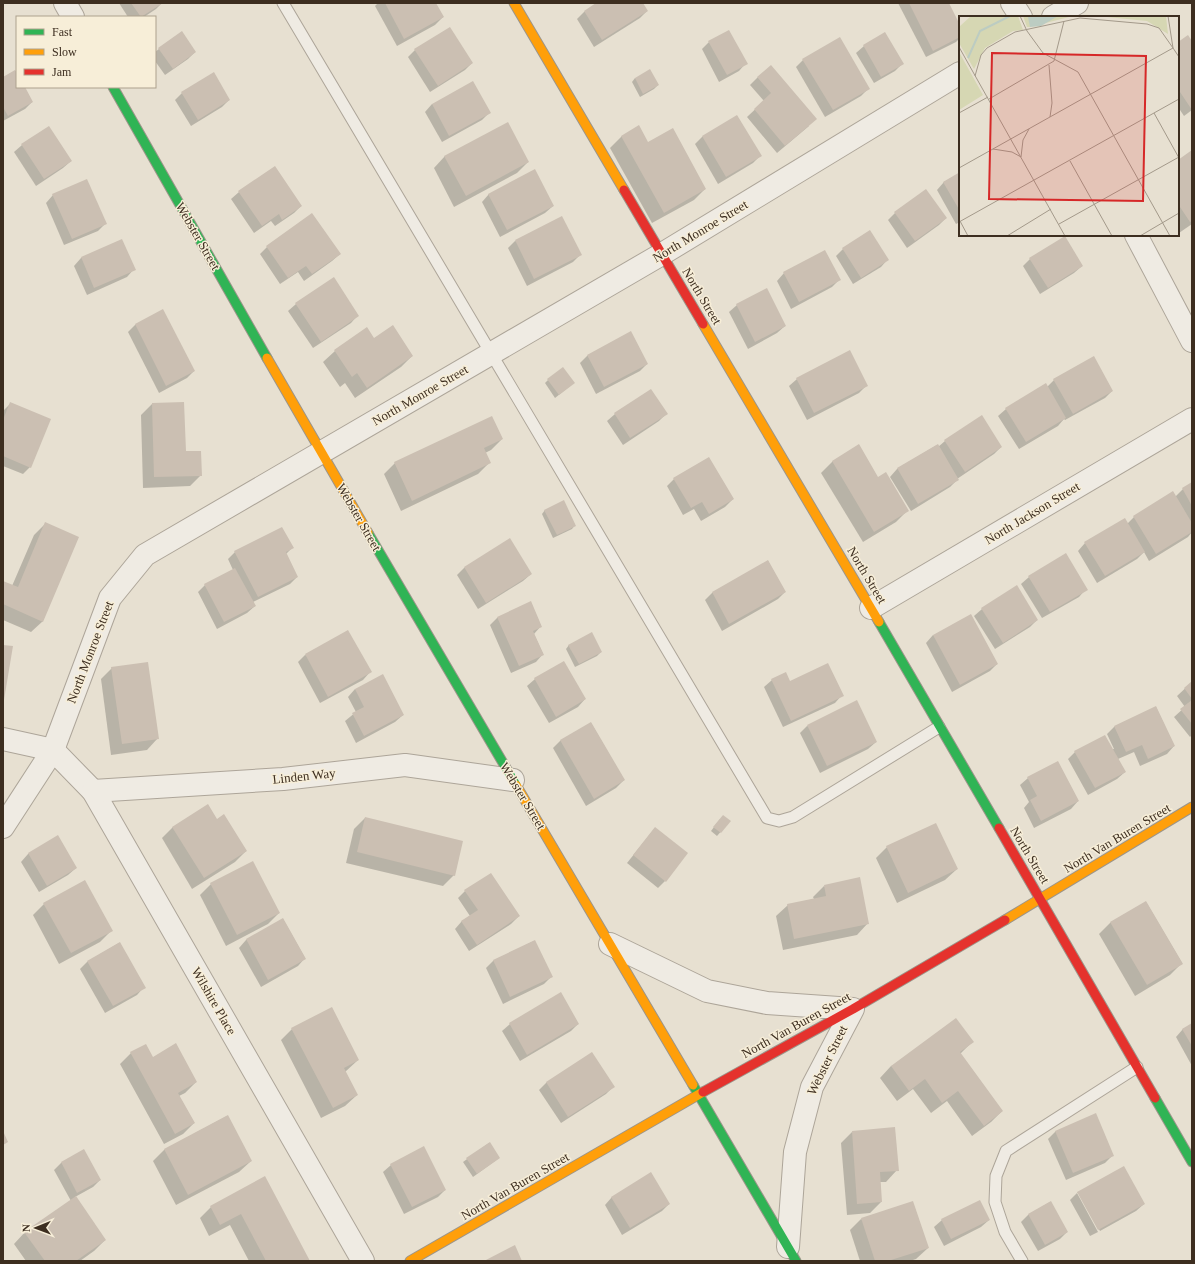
<svg xmlns="http://www.w3.org/2000/svg" width="1195" height="1264" font-family="'Times New Roman',serif">
	<style>
		.shadow { fill: #0003 }
		.building { fill: #cbbfb2 }
		.lines { fill: none; stroke-linecap: round; stroke-linejoin: round }
		.lane-casing { stroke: #ada599; stroke-width: 13 }
		.street-casing { stroke: #ada599; stroke-width: 24 }
		.fast-casing { stroke: #9c958a; stroke-width: 11 }
		.slow-casing { stroke: #9c958a; stroke-width: 11 }
		.jam-casing { stroke: #9c958a; stroke-width: 11 }
		.lane { stroke: #efebe3; stroke-width: 11 }
		.street { stroke: #efebe3; stroke-width: 22 }
		.fast { stroke: #30b455; stroke-width: 9 }
		.slow { stroke: #ff9f0a; stroke-width: 9 }
		.jam { stroke: #e5322d; stroke-width: 9 }
		.labels { text-anchor: middle; dominant-baseline: central; stroke-width: 3; stroke-linejoin: round; paint-order: stroke }
		.street-label { font-size: 13px; fill: #3d2e20; stroke: #f7eed8 }
		.inset-river { fill: none; stroke: #bcccc2; stroke-width: 2 }
		.inset-road { fill: none; stroke: #a3998a; stroke-width: 1 }
		.view { fill: #d62828; fill-opacity: 0.15; stroke: #d62828; stroke-width: 2 }
		.inset-edge { fill: none; stroke: #3d2e20; stroke-width: 2 }
	</style>
	<rect width="100%" height="100%" fill="#e7e0d1"/>
	<g class="shadow">
		<path d="M119 3H162L156 9 144 17H128Z"/>
		<path d="M378 3H435L443 17 435 25 397 46 375 6Z"/>
		<path d="M598 3H642L647 11 640 18 594 47 577 19 584 12Z"/>
		<path d="M898 3H947L960 27V38L956 42 926 57Z"/>
		<path d="M709 42 746 63 739 71 719 82 702 49Z"/>
		<path d="M1192 43V110L1184 116 1178 107V44Z"/>
		<path d="M864 46 902 64 895 71 874 83 856 53Z"/>
		<path d="M159 49 195 52 188 59 165 75 155 61V52Z"/>
		<path d="M415 50 472 63 465 70 430 92 408 57Z"/>
		<path d="M803 60 868 89 861 96 825 117 796 67Z"/>
		<path d="M17 75V87H24L32 102 25 109 3 121V78Z"/>
		<path d="M758 77 809 126 777 153 747 117 764 101 750 85Z"/>
		<path d="M635 78 658 85 654 89 640 97 632 82Z"/>
		<path d="M182 93 229 100 222 107 191 126 175 100Z"/>
		<path d="M432 104 489 113 482 120 442 142 425 112Z"/>
		<path d="M737 116 760 156 753 163 718 184 695 144 702 137Z"/>
		<path d="M622 136 648 143 705 189 694 200 652 223 610 148Z"/>
		<path d="M22 145 71 161 63 168 36 186 14 152Z"/>
		<path d="M1192 151V224L1179 233 1178 161Z"/>
		<path d="M445 156 528 162 517 173 454 207 434 168Z"/>
		<path d="M960 173V222L956 224 937 190 944 182Z"/>
		<path d="M239 192 301 206 294 213 275 226 271 221 254 233 231 199Z"/>
		<path d="M489 194 553 206 545 213 500 237 482 202Z"/>
		<path d="M53 195 106 223 98 231 64 245 46 203Z"/>
		<path d="M895 213 946 218 939 225 907 248 888 220Z"/>
		<path d="M122 241 134 269 127 277 87 295 74 266 81 258Z"/>
		<path d="M515 241 580 255 573 262 527 286 508 248Z"/>
		<path d="M267 247 340 254 332 261 304 281 298 272 280 284 260 254Z"/>
		<path d="M843 249 888 259 881 267 853 284 836 256Z"/>
		<path d="M1030 259 1082 266 1074 273 1040 294 1023 266Z"/>
		<path d="M784 273 840 279 832 287 791 309 777 281Z"/>
		<path d="M296 304 358 315 351 323 313 348 288 311Z"/>
		<path d="M737 305 785 326 777 333 748 349 729 312Z"/>
		<path d="M163 311 194 371 187 378 159 393 128 332 135 325Z"/>
		<path d="M631 333 647 364 640 371 596 394 580 363 587 356Z"/>
		<path d="M374 339 412 356 401 367 355 398 345 383 340 387 323 362 335 351Z"/>
		<path d="M797 379 866 386 859 393 807 420 789 386Z"/>
		<path d="M548 380 570 386 555 398 545 383Z"/>
		<path d="M1054 380 1112 391 1105 398 1065 420 1064 419 1058 426 1019 449 998 416 1006 409 1047 387Z"/>
		<path d="M11 403 30 467 23 474 3 466V411Z"/>
		<path d="M183 403 185 452 201 475 190 486 143 488 141 415 152 404Z"/>
		<path d="M615 414H666L659 421 623 445 607 421Z"/>
		<path d="M502 439 491 450 485 453 489 463 478 474 401 511 384 474 395 463Z"/>
		<path d="M945 441 1001 447 994 454 957 479V480L950 487 911 511 890 477 897 469 937 445 938 447Z"/>
		<path d="M833 461 878 478 907 511 896 522 863 542 821 473Z"/>
		<path d="M674 479 733 499 725 507 701 521 694 509 683 515 667 486Z"/>
		<path d="M1192 483V532L1188 537 1149 561 1144 552 1137 559 1097 583 1078 551 1085 543 1127 524 1134 517 1172 493 1175 497 1183 489Z"/>
		<path d="M545 510 575 525 572 529 553 538 542 514Z"/>
		<path d="M45 524 43 621 31 632 3 620V582L12 586 34 535Z"/>
		<path d="M509 540 531 574 523 581 478 609 457 575 464 568Z"/>
		<path d="M292 548 286 554 297 577 290 584 253 602 255 606 247 613 217 629 198 592 205 585 233 570 228 559 235 552Z"/>
		<path d="M768 561 785 592 778 599 722 631 705 600 712 593Z"/>
		<path d="M1029 577 1086 589 1079 597 1042 618 1021 584Z"/>
		<path d="M531 603 541 626 534 634 543 654 536 662 511 673 490 625 497 618Z"/>
		<path d="M982 609 1037 620 1030 627 995 649 974 616Z"/>
		<path d="M933 635 997 664 990 671 952 692 926 643Z"/>
		<path d="M569 645 601 652 597 656 575 667 566 649Z"/>
		<path d="M305 655 370 672 363 680 320 703 298 662Z"/>
		<path d="M112 668 158 738 147 750 111 755 101 679Z"/>
		<path d="M535 679 585 699 578 707 549 723 527 686Z"/>
		<path d="M772 680 789 683 842 695 835 703 783 727 764 687Z"/>
		<path d="M1192 682V735L1190 737 1174 717 1185 707 1177 696Z"/>
		<path d="M355 689 403 715 395 722 356 743 345 721 356 712 348 697Z"/>
		<path d="M1156 707 1174 746 1167 754 1140 766 1134 752 1118 759 1125 772 1117 779 1088 795 1068 759 1075 752 1114 749 1107 734 1114 727Z"/>
		<path d="M591 723 624 780 616 788 586 806 553 748 560 741Z"/>
		<path d="M807 726 876 742 868 749 820 773 800 733Z"/>
		<path d="M1028 778 1078 801 1071 809 1034 828 1024 808 1029 802 1020 785Z"/>
		<path d="M365 818 454 875 443 886 346 863 354 829Z"/>
		<path d="M720 819 730 821 717 836 711 831Z"/>
		<path d="M217 820 246 851 235 862 192 889 162 838 173 827Z"/>
		<path d="M655 828 665 881 658 888 627 863Z"/>
		<path d="M58 837 76 868 68 875 39 892 21 862 28 854Z"/>
		<path d="M887 847 957 869 945 880 897 903 876 858Z"/>
		<path d="M211 884 279 913 268 924 226 946 200 895Z"/>
		<path d="M824 886 868 923 857 935 783 950 776 916 788 905 814 899 813 897Z"/>
		<path d="M465 891 519 916 511 924 469 951 455 929 462 921 470 916 458 898Z"/>
		<path d="M1146 902 1182 963 1170 975 1135 996 1099 934 1110 923Z"/>
		<path d="M44 904 111 931 100 942 59 964 33 915Z"/>
		<path d="M283 919 305 958 298 966 261 987 239 948 246 940Z"/>
		<path d="M534 941 551 977 544 984 503 1004 486 968 493 961Z"/>
		<path d="M119 943 144 987 137 995 105 1013 80 969 87 962Z"/>
		<path d="M561 994 578 1024 571 1031 520 1061 502 1031 510 1024Z"/>
		<path d="M1192 1024V1066L1176 1037 1183 1029Z"/>
		<path d="M292 1029 358 1060 345 1072 357 1095 345 1106 321 1118 281 1040Z"/>
		<path d="M972 1042 960 1054 1002 1111 991 1122 972 1136 947 1101 931 1113 913 1089 897 1101 880 1078 891 1066Z"/>
		<path d="M131 1053 153 1058 196 1082 185 1093 179 1096 194 1123 183 1134 164 1144 120 1064Z"/>
		<path d="M547 1082 613 1087 606 1094 561 1123 539 1090Z"/>
		<path d="M227 1116 251 1161 239 1172 176 1205 153 1161 164 1150Z"/>
		<path d="M1056 1131 1112 1156 1105 1163 1066 1180 1048 1139Z"/>
		<path d="M852 1132 897 1170 886 1182H880L881 1202 870 1213 847 1215 841 1143Z"/>
		<path d="M489 1143 499 1158 473 1177 463 1162Z"/>
		<path d="M84 1151 100 1180 93 1187 75 1197 105 1240 94 1251 80 1261H26L14 1244 25 1232 71 1201 54 1170 61 1163Z"/>
		<path d="M391 1165 445 1190 438 1197 404 1214 383 1172Z"/>
		<path d="M265 1178 309 1261H249L230 1225 209 1236 200 1218 211 1207Z"/>
		<path d="M1078 1192 1144 1204 1136 1211 1100 1231 1079 1193H1077L1098 1232 1090 1236 1070 1200Z"/>
		<path d="M612 1197 669 1204 662 1211 622 1235 605 1205Z"/>
		<path d="M1050 1202 1067 1232 1060 1239 1038 1251 1021 1222 1028 1215Z"/>
		<path d="M861 1219 928 1248 916 1259 910 1261H860L850 1230Z"/>
		<path d="M942 1220H989L981 1227 944 1246 934 1227Z"/>
	</g>
	<g class="building">
		<path d="M131 3H163L141 17Z"/>
		<path d="M385 3H436L444 17 404 39Z"/>
		<path d="M596 3H643L648 11 602 40 584 11Z"/>
		<path d="M909 3H949L960 25V37L933 51Z"/>
		<path d="M450 27 473 63 438 86 414 49Z"/>
		<path d="M729 30 748 64 727 75 708 41Z"/>
		<path d="M182 31 196 52 173 69 158 48Z"/>
		<path d="M885 32 904 64 881 77 863 45Z"/>
		<path d="M1188 35 1192 41V110L1178 89V42Z"/>
		<path d="M840 37 870 89 833 110 802 59Z"/>
		<path d="M771 65 817 119 785 146 754 109 771 93 757 77Z"/>
		<path d="M650 69 659 85 643 94 635 78Z"/>
		<path d="M15 70 17 73V87H25L33 102 8 116 3 107V77Z"/>
		<path d="M214 72 230 100 198 120 181 92Z"/>
		<path d="M473 81 491 113 449 136 432 104Z"/>
		<path d="M737 115 762 156 726 177 702 136Z"/>
		<path d="M508 122 529 162 466 196 444 156Z"/>
		<path d="M639 125 648 142 673 128 706 189 664 213 621 136Z"/>
		<path d="M49 126 72 161 44 179 21 144Z"/>
		<path d="M1192 150V221L1190 222 1178 204V160Z"/>
		<path d="M275 166 302 206 282 220 279 214 262 226 238 191Z"/>
		<path d="M535 169 554 206 507 230 488 194Z"/>
		<path d="M960 172V211L943 182Z"/>
		<path d="M87 179 107 224 72 239 52 194Z"/>
		<path d="M926 189 947 218 915 241 894 212Z"/>
		<path d="M312 213 341 254 312 274 306 266 288 278 266 246Z"/>
		<path d="M562 216 582 255 534 279 515 240Z"/>
		<path d="M870 230 889 260 861 278 842 248Z"/>
		<path d="M1065 236 1083 266 1048 288 1029 258Z"/>
		<path d="M122 239 136 270 94 288 81 257Z"/>
		<path d="M825 250 841 280 799 302 783 272Z"/>
		<path d="M334 277 359 316 321 342 295 303Z"/>
		<path d="M767 288 786 326 755 342 736 304Z"/>
		<path d="M163 309 195 371 166 386 135 324Z"/>
		<path d="M393 325 413 356 367 388 357 373 352 377 334 350 367 327 374 338Z"/>
		<path d="M631 331 648 364 604 387 587 355Z"/>
		<path d="M850 350 868 386 814 413 796 378Z"/>
		<path d="M1094 356 1113 391 1073 414 1053 379Z"/>
		<path d="M563 367 575 383 559 395 547 379Z"/>
		<path d="M1046 383 1066 418 1026 442 1005 408Z"/>
		<path d="M651 389 668 414 630 438 614 413Z"/>
		<path d="M10 402 51 419 31 468 3 456V420Z"/>
		<path d="M184 402 186 451H201L202 476 154 477 152 403Z"/>
		<path d="M982 415 1002 447 965 472 944 440Z"/>
		<path d="M492 416 503 439 484 448 491 463 412 501 394 462Z"/>
		<path d="M859 444 878 477 886 472 909 511 874 532 832 461Z"/>
		<path d="M938 444 959 480 918 504 897 468Z"/>
		<path d="M709 457 734 499 709 514 702 502 691 508 673 478Z"/>
		<path d="M1192 482V506L1182 488Z"/>
		<path d="M1173 491 1192 523V532L1156 554 1133 516Z"/>
		<path d="M564 500 576 526 557 535 544 510Z"/>
		<path d="M1125 518 1145 552 1105 576 1084 542Z"/>
		<path d="M45 522 79 537 43 622 3 604V581L18 587Z"/>
		<path d="M282 527 294 548 286 552 298 577 258 597 234 551Z"/>
		<path d="M510 538 532 574 486 603 464 567Z"/>
		<path d="M1066 553 1088 590 1050 612 1028 576Z"/>
		<path d="M768 560 786 592 729 624 712 592Z"/>
		<path d="M235 568 256 606 224 622 204 584Z"/>
		<path d="M1017 585 1038 620 1003 643 981 608Z"/>
		<path d="M531 601 542 627 533 631 544 655 519 666 497 617Z"/>
		<path d="M971 614 998 664 960 685 933 635Z"/>
		<path d="M348 630 372 672 328 697 305 654Z"/>
		<path d="M592 632 602 652 579 664 568 645Z"/>
		<path d="M3 645 13 646 4 700H3Z"/>
		<path d="M564 661 586 699 556 717 534 678Z"/>
		<path d="M148 662 159 739 122 744 111 667Z"/>
		<path d="M828 663 844 696 791 721 771 679 786 672 790 681Z"/>
		<path d="M383 674 404 715 364 736 352 713 364 707 355 689Z"/>
		<path d="M1192 681V699L1184 688Z"/>
		<path d="M857 700 877 742 827 766 807 725Z"/>
		<path d="M1192 700V724L1180 709Z"/>
		<path d="M1156 706 1175 746 1148 759 1142 745 1126 752 1114 726Z"/>
		<path d="M591 722 625 780 594 799 560 740Z"/>
		<path d="M1105 735 1126 772 1095 788 1074 751Z"/>
		<path d="M1058 761 1079 801 1041 821 1030 800 1037 796 1027 777Z"/>
		<path d="M208 804 217 819 224 814 247 851 204 878 172 827Z"/>
		<path d="M723 815 731 821 721 833 713 827Z"/>
		<path d="M365 817 463 841 455 876 357 852Z"/>
		<path d="M936 823 958 869 908 893 886 846Z"/>
		<path d="M655 827 688 853 666 882 633 855Z"/>
		<path d="M58 835 77 868 47 886 28 853Z"/>
		<path d="M253 861 280 913 237 935 210 883Z"/>
		<path d="M491 873 520 916 477 945 461 921 478 910 464 890Z"/>
		<path d="M860 877 869 924 794 939 787 904 826 896 824 885Z"/>
		<path d="M85 880 113 931 71 953 43 903Z"/>
		<path d="M1146 901 1183 964 1147 985 1110 922Z"/>
		<path d="M283 918 306 959 268 980 246 939Z"/>
		<path d="M535 940 553 977 510 997 493 960Z"/>
		<path d="M120 942 146 988 113 1006 87 961Z"/>
		<path d="M561 992 579 1024 527 1055 509 1023Z"/>
		<path d="M332 1007 359 1060 344 1068 358 1095 333 1108 291 1028Z"/>
		<path d="M956 1018 974 1042 960 1052 1003 1111 984 1126 958 1091 942 1103 925 1079 909 1091 891 1066Z"/>
		<path d="M1192 1023V1046L1182 1029Z"/>
		<path d="M176 1043 197 1082 178 1093 195 1123 175 1134 130 1052 146 1044 153 1057Z"/>
		<path d="M592 1052 615 1087 568 1117 546 1082Z"/>
		<path d="M1096 1113 1114 1156 1073 1173 1055 1131Z"/>
		<path d="M228 1115 252 1161 188 1195 164 1149Z"/>
		<path d="M895 1127 899 1171 880 1172 882 1202 857 1204 852 1131Z"/>
		<path d="M3 1131 8 1142 3 1145Z"/>
		<path d="M490 1142 500 1158 477 1174 466 1158Z"/>
		<path d="M424 1146 446 1190 412 1207 390 1164Z"/>
		<path d="M84 1149 101 1180 77 1193 61 1162Z"/>
		<path d="M1124 1166 1145 1204 1098 1230 1077 1192Z"/>
		<path d="M651 1172 670 1204 630 1228 611 1197Z"/>
		<path d="M265 1176 310 1261H266L241 1214 220 1225 210 1206Z"/>
		<path d="M76 1196 106 1240 76 1261H45L24 1232Z"/>
		<path d="M980 1200 990 1220 951 1239 941 1219Z"/>
		<path d="M913 1201 929 1248 888 1261H875L861 1218Z"/>
		<path d="M1051 1201 1068 1232 1045 1245 1028 1214Z"/>
		<path d="M515 1245 522 1261H484Z"/>
	</g>
	<g class="lines">
		<defs>
			<g id="lane">
				<path d="M283 3 767 818 779 821 793 817 939 727"/>
				<path d="M1022 1261 1005 1232 995 1202 996 1176 1006 1151 1137 1067"/>
			</g>
			<g id="street">
				<path d="M65 3 73 17"/>
				<path d="M1012 3 1021 17"/>
				<path d="M1053 17 1077 3"/>
				<path d="M1136 235 1192 341"/>
				<path d="M871 608 1192 419"/>
				<path d="M3 739 53 750 93 791 363 1261"/>
				<path d="M93 791 283 779 405 765 513 780"/>
				<path d="M3 827 53 750 110 598 145 555 662 254 960 73"/>
				<path d="M610 944 707 991 767 1003 853 1009 812 1087 795 1152 788 1247"/>
			</g>
			<g id="fast">
				<path d="M113 87 267 358"/>
				<path d="M368 533 516 785"/>
				<path d="M879 622 999 828"/>
				<path d="M693 1085 796 1261"/>
				<path d="M1155 1098 1192 1162"/>
			</g>
			<g id="slow">
				<path d="M514 3 624 190"/>
				<path d="M703 324 879 622"/>
				<path d="M267 358 368 533"/>
				<path d="M516 785 693 1085"/>
				<path d="M1005 920 1192 807"/>
				<path d="M410 1261 703 1092"/>
			</g>
			<g id="jam">
				<path d="M624 190 703 324"/>
				<path d="M999 828 1155 1098"/>
				<path d="M703 1092 853 1009 1005 920"/>
			</g>
		</defs>
		<use href="#lane" class="lane-casing"/>
		<use href="#street" class="street-casing"/>
		<use href="#fast" class="fast-casing"/>
		<use href="#slow" class="slow-casing"/>
		<use href="#jam" class="jam-casing"/>
		<use href="#lane" class="lane"/>
		<use href="#street" class="street"/>
		<use href="#fast" class="fast"/>
		<use href="#slow" class="slow"/>
		<use href="#jam" class="jam"/>
	</g>
	<g class="labels">
		<g class="street-label">
			<text transform="translate(700 231) rotate(-31)">North Monroe Street</text>
			<text transform="translate(198 236) rotate(60)">Webster Street</text>
			<text transform="translate(702 296) rotate(59)">North Street</text>
			<text transform="translate(420 395) rotate(-30)">North Monroe Street</text>
			<text transform="translate(1032 513) rotate(-31)">North Jackson Street</text>
			<text transform="translate(359 517) rotate(60)">Webster Street</text>
			<text transform="translate(867 575) rotate(59)">North Street</text>
			<text transform="translate(90 652) rotate(-69)">North Monroe Street</text>
			<text transform="translate(304 776) rotate(-6)">Linden Way</text>
			<text transform="translate(523 796) rotate(59)">Webster Street</text>
			<text transform="translate(1117 838) rotate(-31)">North Van Buren Street</text>
			<text transform="translate(1030 855) rotate(59)">North Street</text>
			<text transform="translate(214 1001) rotate(60)">Wilshire Place</text>
			<text transform="translate(796 1025) rotate(-29)">North Van Buren Street</text>
			<text transform="translate(827 1060) rotate(-64)">Webster Street</text>
			<text transform="translate(515 1186) rotate(-30)">North Van Buren Street</text>
		</g>
	</g>
	<g transform="translate(959 16)">
		<rect width="220" height="220" fill="#e7e0d1"/>
		<path d="M12 0H59L64 14 54 15 26 32 15 53 0 27V11ZM64 0H114L71 11H68ZM138 0H207L209 18 188 5ZM0 36 24 79 0 94Z" fill="#d6d7b3"/>
		<path d="M99 0 82 10 71 11 69 1Z" fill="#bcccc2"/>
		<path class="inset-river" d="M9 42 21 15 51 0"/>
		<path class="inset-road" d="M61 0 68 15 84 37 119 56 211 220M209 0 214 32 220 41M0 31 106 220M90 49 93 87 91 101M16 60 22 39 28 32 56 16 121 2 188 8 200 12 214 32M30 83 95 45 105 5M0 97 29 81M195 97 220 142M34 133 53 136 62 141 64 124 70 113M111 145 153 220M0 152 214 32M1 205 9 220M0 206 220 83M100 208 220 141M48 220 92 193M181 220 220 197"/>
		<path class="view" d="M33 37 187 40 184 185 30 183Z"/>
		<rect width="220" height="220" class="inset-edge"/>
	</g>
	<rect width="1195" height="1264" fill="none" stroke="#3d2e20" stroke-width="8"/>
	<rect x="16" y="16" width="140" height="72" fill="#f7eed8" stroke="#ada18e"/>
	<rect x="24" y="29" width="20" height="6" fill="#30b455" stroke="#ada18e"/>
	<text x="52" y="36" font-size="12" fill="#3d2e20">Fast</text>
	<rect x="24" y="49" width="20" height="6" fill="#ff9f0a" stroke="#ada18e"/>
	<text x="52" y="56" font-size="12" fill="#3d2e20">Slow</text>
	<rect x="24" y="69" width="20" height="6" fill="#e5322d" stroke="#ada18e"/>
	<text x="52" y="76" font-size="12" fill="#3d2e20">Jam</text>
	<g transform="translate(36 1228) rotate(269)" stroke="#f7eed8" stroke-width="3" paint-order="stroke">
	<path d="M0-3L7 15L0 10L-7 15Z" fill="#3d2e20"/>
	<text y="-6" font-size="11" font-weight="bold" text-anchor="middle" fill="#3d2e20">N</text>
	</g>
</svg>
